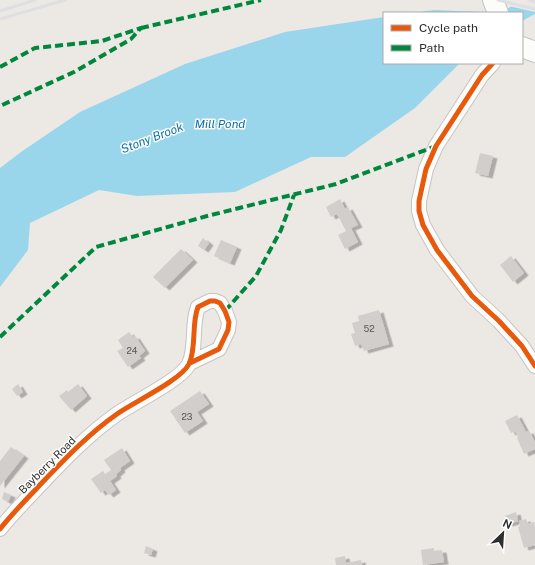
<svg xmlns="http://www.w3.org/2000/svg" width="535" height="565" font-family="'Public Sans',sans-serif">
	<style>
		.water { fill: #99d6ec }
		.pier { fill: #ece8e4 }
		.building { fill: #d1cecb; filter: url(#shadow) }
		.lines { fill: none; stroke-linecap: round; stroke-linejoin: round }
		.street-casing { stroke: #c5c4c5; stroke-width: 16 }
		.secondary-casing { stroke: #c5c4c5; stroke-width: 22 }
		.street { stroke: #fcfcfb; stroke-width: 14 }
		.secondary { stroke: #fcfcfb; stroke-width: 20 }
		.rail { stroke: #dfdfe1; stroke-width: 3 }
		.quiet { stroke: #00873e; stroke-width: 4; stroke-dasharray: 8 4; stroke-linecap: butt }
		.cycleway-casing { stroke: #fff; stroke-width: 8 }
		.cycleway { stroke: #e8590c; stroke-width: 5 }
		.labels { text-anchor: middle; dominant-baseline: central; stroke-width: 3; stroke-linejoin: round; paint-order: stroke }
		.number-label { font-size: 9px; fill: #585857 }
		.street-label { font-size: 11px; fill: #2e2e2e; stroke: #fff }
		.water-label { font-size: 12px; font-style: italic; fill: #0d6fa3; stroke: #fff }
	</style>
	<defs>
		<filter id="shadow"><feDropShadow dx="4.5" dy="2.5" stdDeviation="0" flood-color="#0004"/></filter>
	</defs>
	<rect width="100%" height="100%" fill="#ece8e4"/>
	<g class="water">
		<path d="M523 0H535V14L522 21V13H413L434 10 480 12 505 10Z"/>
		<path d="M384 17V63H460L415 108 345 157H311L235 192 137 196 99 190 30 223 28 250 0 287V168L21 152 80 112 185 64 285 32Z"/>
	</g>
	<path class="pier" d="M519 0H535V12L509 6Z"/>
	<g class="building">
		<path d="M480 153 493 156 488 176 475 173Z"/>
		<path d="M340 199 345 209 348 207 358 225 351 228 358 242 345 249 338 235 346 231 337 214 331 217 326 207Z"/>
		<path d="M203 238 209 243 204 250 198 246Z"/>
		<path d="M221 240 237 247 230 263 214 256Z"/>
		<path d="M181 249 193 260 165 288 153 277Z"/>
		<path d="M511 256 524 273 513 282 500 265Z"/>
		<path d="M379 310 389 344 364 351 361 344 355 346 351 334 355 333 352 323 359 321 358 316Z"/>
		<path d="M129 332 133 337 135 336 145 351 139 356 141 358 128 367 117 351 123 348 118 340Z"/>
		<path d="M18 384 23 392 17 396 12 389Z"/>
		<path d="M78 384 87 396 71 410 59 396 67 390 68 392Z"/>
		<path d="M200 391 209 404 197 412 203 421 185 433 170 411Z"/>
		<path d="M517 415 526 432 529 431 535 442V449L524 454 517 438 518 437 515 431 511 433 505 421Z"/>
		<path d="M11 447 24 456 0 486V461Z"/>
		<path d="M122 448 130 461 120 468 121 470 116 474 117 476 110 481 116 490 109 495 105 490 101 493 91 479 103 471 105 474 111 470 104 460Z"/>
		<path d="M4 492 11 495 8 502 2 499Z"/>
		<path d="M516 512 518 521 508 524 505 516Z"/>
		<path d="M526 519 528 524 534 522 535 527V545L524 548 518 527 520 526 519 521Z"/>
		<path d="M146 546 153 549 151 555 144 553Z"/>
		<path d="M434 548V551L442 550 444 562 423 565 421 550Z"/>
		<path d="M345 556 346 563 361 560 362 565H336L335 558Z"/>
	</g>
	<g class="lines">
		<defs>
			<g id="street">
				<path d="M493 63 482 75 436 146 426 169 419 201V211L423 225 437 250 472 296 499 321 522 346 535 366"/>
				<path d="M0 529C11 515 24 502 37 488 62 462 87 435 117 414 134 402 181 380 189 364 197 347 191 325 198 307L210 301H215L220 303 225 311 229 322 228 330 219 349 190 363"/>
			</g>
			<g id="secondary">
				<path d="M493 0 498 13"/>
				<path d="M522 47 535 52"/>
			</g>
		</defs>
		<use href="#street" class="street-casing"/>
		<use href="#secondary" class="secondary-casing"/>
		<use href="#street" class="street"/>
		<use href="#secondary" class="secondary"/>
		<g class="rail">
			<path d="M498 0 535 9"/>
			<path d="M529 0 535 2"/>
			<path d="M0 11 35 0"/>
			<path d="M0 19 65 0"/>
		</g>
		<g class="quiet">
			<path d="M141 28 261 0"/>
			<path d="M0 67 35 48 102 41 141 28 131 39 74 72 0 106"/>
			<path d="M225 311 256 276 281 230 294 195"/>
			<path d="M0 337 96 247 207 216 336 184 436 146"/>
		</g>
		<defs>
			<g id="cycleway">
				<path d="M493 63 482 75 436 146 426 169 419 201V211L423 225 437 250 472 296 499 321 522 346 535 366"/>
				<path d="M0 529C11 515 24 502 37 488 62 462 87 435 117 414 134 402 181 380 189 364 197 347 191 325 198 307L210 301H215L220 303 225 311 229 322 228 330 219 349 190 363"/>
			</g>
		</defs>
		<use href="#cycleway" class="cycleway-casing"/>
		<use href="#cycleway" class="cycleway"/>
	</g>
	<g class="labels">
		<g class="number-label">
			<text x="369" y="328">52</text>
			<text x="132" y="350">24</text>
			<text x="187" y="416">23</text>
		</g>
		<g class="street-label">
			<text transform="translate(47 465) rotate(-45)">Bayberry Road</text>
		</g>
		<g class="water-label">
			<text x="220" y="124">Mill Pond</text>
			<text transform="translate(152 138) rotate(-21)">Stony Brook</text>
		</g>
	</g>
	<rect x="383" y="12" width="140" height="52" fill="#ffffff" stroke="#ababab"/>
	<rect x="391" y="25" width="20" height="6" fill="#e8590c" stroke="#ababab"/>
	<text x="419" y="32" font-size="12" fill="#2e2e2e">Cycle path</text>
	<rect x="391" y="45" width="20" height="6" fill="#00873e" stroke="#ababab"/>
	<text x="419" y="52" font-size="12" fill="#2e2e2e">Path</text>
	<g transform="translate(503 533) rotate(25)" stroke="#ffffff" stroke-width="3" paint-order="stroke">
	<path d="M0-3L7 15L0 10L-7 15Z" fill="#2e2e2e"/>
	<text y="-6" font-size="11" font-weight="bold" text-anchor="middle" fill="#2e2e2e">N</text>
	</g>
</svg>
